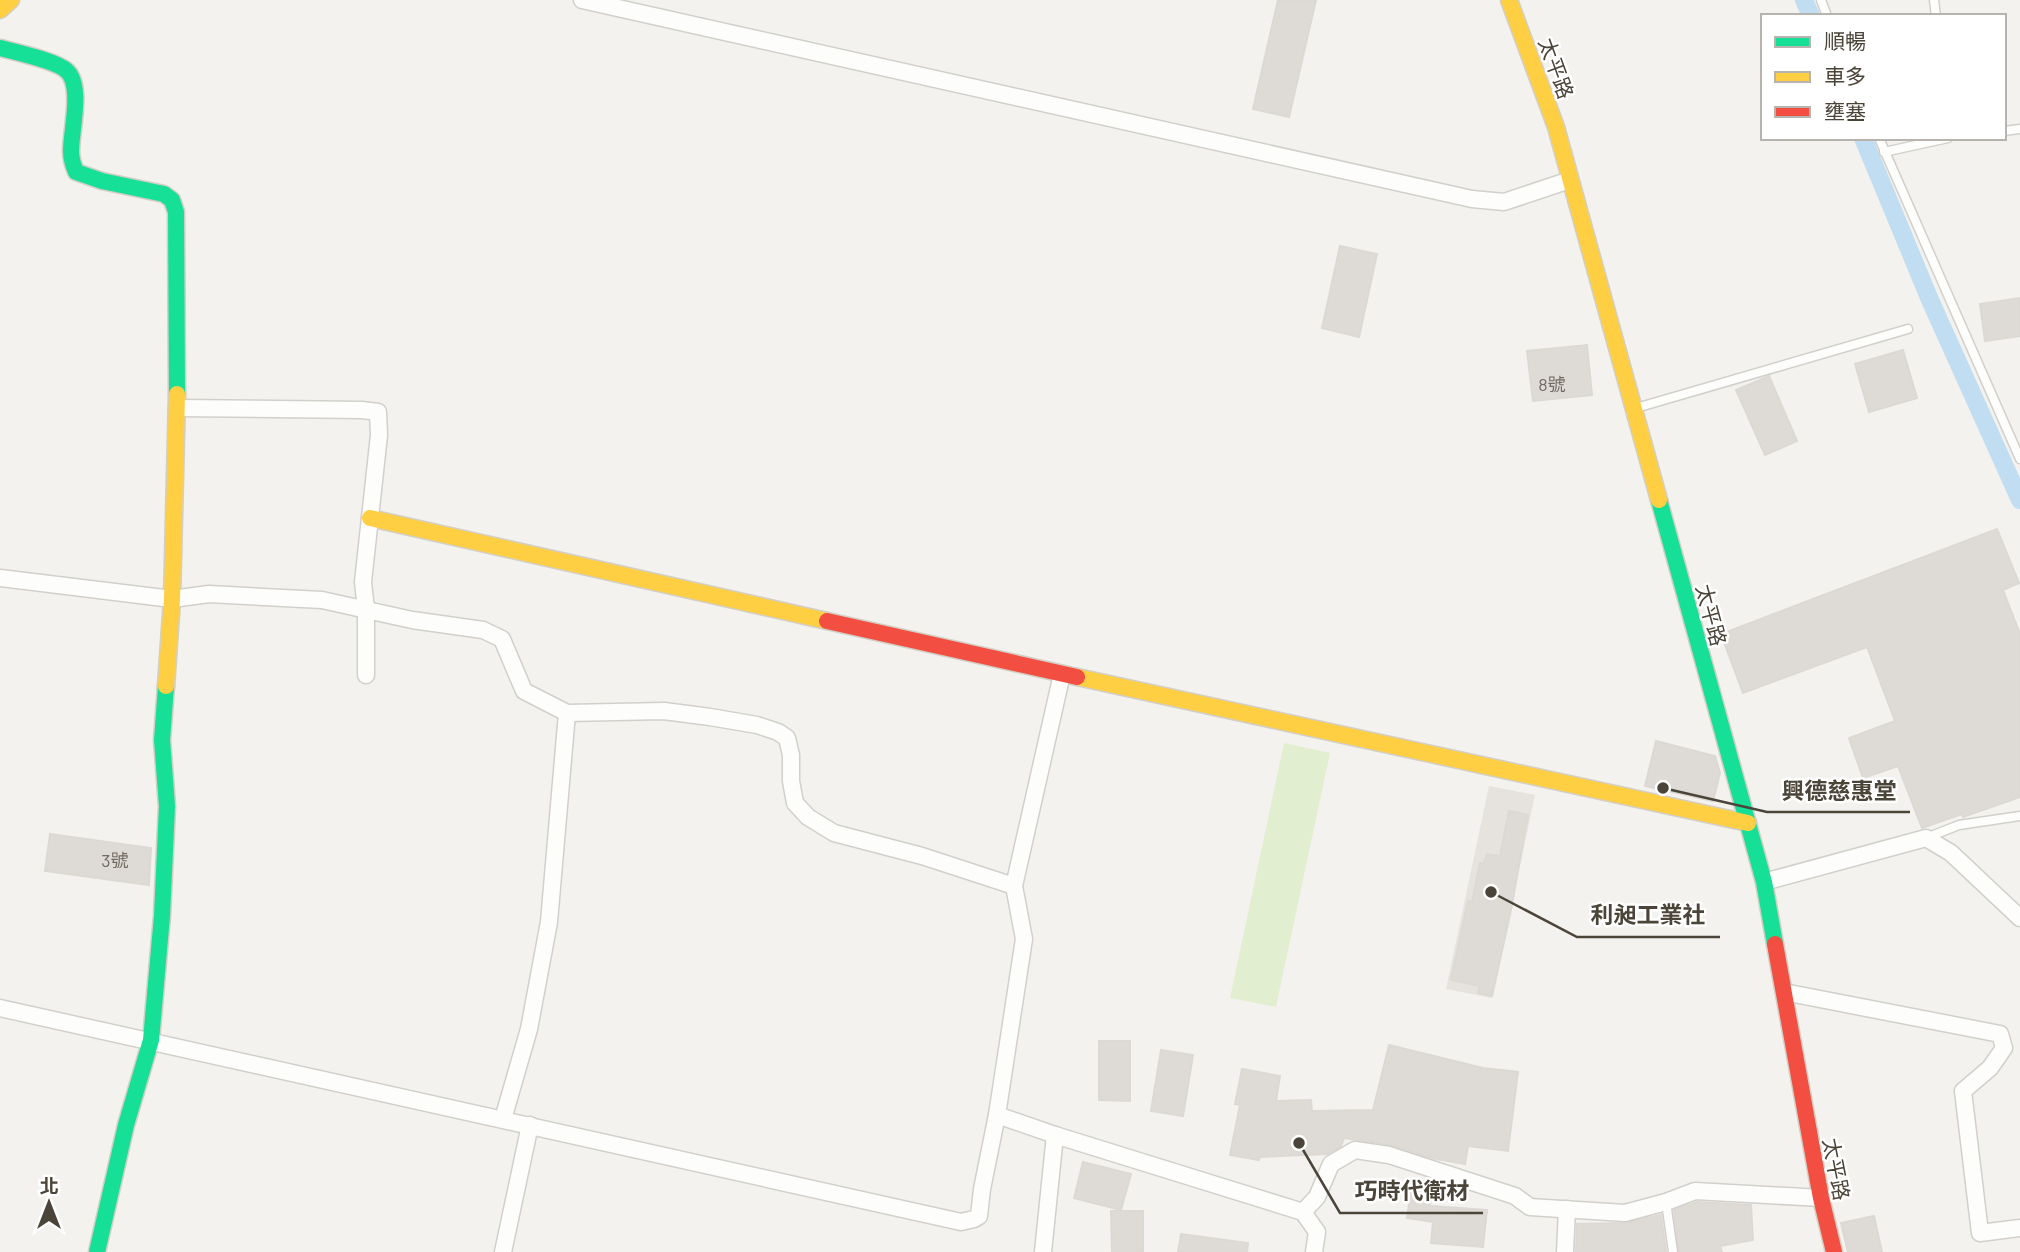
<svg xmlns="http://www.w3.org/2000/svg" width="2020" height="1252" font-family="Barlow,'Noto Sans TC',sans-serif">
	<style>
		.industrial { fill: #e6e2de }
		.green { fill: #e1eecf }
		.lines { fill: none; stroke-linecap: round; stroke-linejoin: round }
		.canal { stroke: #c0ddf1; stroke-width: 18 }
		.building { fill: #dedbd6; stroke: #dcd9d4; stroke-width: 2 }
		.lane-casing { stroke: #d2d0cb; stroke-width: 11 }
		.street-casing { stroke: #d2d0cb; stroke-width: 19 }
		.fast-casing { stroke: #d3cfc5; stroke-width: 19 }
		.slow-casing { stroke: #d3cfc5; stroke-width: 19 }
		.jam-casing { stroke: #d3cfc5; stroke-width: 19 }
		.lane { stroke: #fdfdfc; stroke-width: 8 }
		.street { stroke: #fdfdfc; stroke-width: 16 }
		.fast { stroke: #16e098; stroke-width: 16 }
		.slow { stroke: #ffcf43; stroke-width: 16 }
		.jam { stroke: #f24e42; stroke-width: 16 }
		.labels { text-anchor: middle; dominant-baseline: central; stroke-width: 5; stroke-linejoin: round; paint-order: stroke }
		.number-label { font-size: 18px; fill: #706a61 }
		.street-label { font-size: 21px; fill: #4b4439; stroke: #fff }
		.leader { fill: none; stroke: #4b4439; stroke-width: 2.5 }
		.callout-dot { fill: #4b4439; stroke: #fff; stroke-width: 2.5 }
		.callout-label { font-size: 23px; text-anchor: middle; font-weight: bold; fill: #4b4439; stroke: #fff; stroke-width: 5; stroke-linejoin: round; paint-order: stroke }
	</style>
	<rect width="100%" height="100%" fill="#f4f2ee"/>
	<path class="industrial" d="M1489 786 1535 795 1492 998 1446 989Z"/>
	<path class="green" d="M1284 743 1330 753 1276 1007 1230 998Z"/>
	<g class="lines">
		<g class="canal">
			<path d="M1804 0 1811 16"/>
			<path d="M1863 138 1930 300 2020 500"/>
		</g>
	</g>
	<g class="building">
		<path d="M1278 0H1316L1289 117 1253 109Z"/>
		<path d="M1340 246 1377 254 1359 337 1322 328Z"/>
		<path d="M2020 298V336L1985 341 1980 304Z"/>
		<path d="M1587 345 1592 395 1533 401 1527 351Z"/>
		<path d="M1903 350 1917 398 1869 412 1855 364Z"/>
		<path d="M1769 376 1797 441 1765 455 1736 390Z"/>
		<path d="M1997 529 2019 583 2003 590 2020 634V797L1963 817 1962 814 1922 828 1898 766 1863 778 1849 738 1895 721 1867 647 1743 693 1721 634Z"/>
		<path d="M1656 741 1715 756 1720 773 1713 801 1645 786Z"/>
		<path d="M1509 811 1528 815 1511 910 1492 996 1478 993 1480 986 1451 980 1468 901 1472 902 1480 863H1484L1487 854 1500 856Z"/>
		<path d="M50 834 151 848 149 885 45 871Z"/>
		<path d="M1099 1041H1130V1101L1099 1100Z"/>
		<path d="M1389 1045 1483 1068 1518 1072 1508 1151 1468 1146 1465 1164 1432 1158 1391 1145 1344 1138 1341 1146 1327 1154 1260 1157 1259 1160 1230 1155 1240 1105 1235 1104 1242 1069 1280 1076 1276 1101 1311 1100 1312 1111 1373 1110Z"/>
		<path d="M1161 1050 1193 1055 1183 1116 1151 1111Z"/>
		<path d="M1083 1162 1131 1174 1121 1210 1074 1198Z"/>
		<path d="M1412 1185 1433 1188 1430 1206 1487 1210 1483 1247 1431 1243 1433 1222 1407 1218Z"/>
		<path d="M1697 1202 1751 1205 1753 1240 1720 1246 1722 1252H1679L1674 1210Z"/>
		<path d="M1111 1211H1143V1252H1112Z"/>
		<path d="M1661 1215 1666 1252H1576L1577 1224 1625 1223Z"/>
		<path d="M1874 1216 1882 1252H1848L1841 1223Z"/>
		<path d="M1181 1234 1248 1243 1247 1252H1178Z"/>
	</g>
	<g class="lines">
		<defs>
			<g id="lane">
				<path d="M1821 0 1827 16"/>
				<path d="M1934 0 1936 16"/>
				<path d="M2004 131 2020 129"/>
				<path d="M1879 138 2020 459"/>
				<path d="M1884 152 1948 138"/>
				<path d="M1636 408 1908 329"/>
				<path d="M1926 838 1959 825 2020 816"/>
				<path d="M1666 1202 1673 1252"/>
			</g>
			<g id="street">
				<path d="M582 0 1472 199 1504 202 1570 180"/>
				<path d="M177 408 362 410 378 412 379 435 363 582 366 610V675"/>
				<path d="M0 578 172 599 209 594 322 600 412 620 483 630 502 639 524 691 567 713 664 711 710 717 757 725 778 732 787 738 791 755V781L795 803 808 817 834 833 922 856 1014 886"/>
				<path d="M1062 674 1014 886 1024 939 997 1115 1055 1135 1303 1212 1317 1197 1331 1164 1355 1150 1389 1155 1515 1196 1530 1207 1625 1213 1666 1202 1695 1191 1821 1198"/>
				<path d="M1764 882 1926 838 1951 853 2020 918"/>
				<path d="M1784 992 2000 1034 2004 1048 1990 1068 1963 1091 1980 1233 2020 1228"/>
				<path d="M0 1008 961 1222 974 1219 979 1216 982 1189 997 1115"/>
				<path d="M503 1119 529 1029 549 922 567 713"/>
				<path d="M1303 1212 1317 1232 1314 1252"/>
				<path d="M503 1252 530 1125"/>
				<path d="M1043 1252 1055 1135"/>
				<path d="M1565 1252 1567 1209"/>
			</g>
			<g id="fast">
				<path d="M0 48C15 52 57 61 67 71 83 86 71 131 71 151 71 158 73 165 76 172L102 181 164 194 172 200 176 212 177 394"/>
				<path d="M1659 500 1764 882 1775 944"/>
				<path d="M97 1252 126 1125 151 1040 162 916 167 806 162 740 166 686"/>
			</g>
			<g id="slow">
				<path d="M1509 0 1556 127 1659 500"/>
				<path d="M0 10 11 0"/>
				<path d="M370 518 827 621"/>
				<path d="M1077 677 1748 823"/>
				<path d="M166 686 172 599 177 394"/>
			</g>
			<g id="jam">
				<path d="M827 621 1077 677"/>
				<path d="M1775 944 1821 1198 1834 1252"/>
			</g>
		</defs>
		<use href="#lane" class="lane-casing"/>
		<use href="#street" class="street-casing"/>
		<use href="#fast" class="fast-casing"/>
		<use href="#slow" class="slow-casing"/>
		<use href="#jam" class="jam-casing"/>
		<use href="#lane" class="lane"/>
		<use href="#street" class="street"/>
		<use href="#fast" class="fast"/>
		<use href="#slow" class="slow"/>
		<use href="#jam" class="jam"/>
	</g>
	<g class="labels">
		<g class="number-label">
			<text x="1552" y="384">8號</text>
			<text x="115" y="860">3號</text>
		</g>
		<g class="street-label">
			<text transform="translate(1557 68) rotate(70)">太平路</text>
			<text transform="translate(1712 615) rotate(75)">太平路</text>
			<text transform="translate(1837 1169) rotate(79)">太平路</text>
		</g>
	</g>
	<path class="leader" d="M1663 788L1767 812H1910M1491 892L1577 937H1720M1299 1143L1340 1213H1483"/>
	<g class="callout-dot">
		<circle cx="1663" cy="788" r="7"/>
		<circle cx="1491" cy="892" r="7"/>
		<circle cx="1299" cy="1143" r="7"/>
	</g>
	<g class="callout-label">
		<text x="1839" y="799">興德慈惠堂</text>
		<text x="1648" y="923">利昶工業社</text>
		<text x="1412" y="1199">巧時代衛材</text>
	</g>
	<rect x="1761" y="14" width="245" height="126" fill="#ffffff" stroke="#b7b4b0" stroke-width="2"/>
	<rect x="1775" y="37" width="35" height="10" fill="#16e098" stroke="#b7b4b0" stroke-width="2"/>
	<text x="1824" y="49" font-size="21" fill="#4b4439">順暢</text>
	<rect x="1775" y="72" width="35" height="10" fill="#ffcf43" stroke="#b7b4b0" stroke-width="2"/>
	<text x="1824" y="84" font-size="21" fill="#4b4439">車多</text>
	<rect x="1775" y="107" width="35" height="10" fill="#f24e42" stroke="#b7b4b0" stroke-width="2"/>
	<text x="1824" y="119" font-size="21" fill="#4b4439">壅塞</text>
	<g transform="translate(49 1203)" stroke="#ffffff" stroke-width="5" paint-order="stroke">
	<path d="M0-5L12 26L0 18L-12 26Z" fill="#4b4439"/>
	<text y="-10" font-size="19" font-weight="bold" text-anchor="middle" fill="#4b4439">北</text>
	</g>
</svg>
